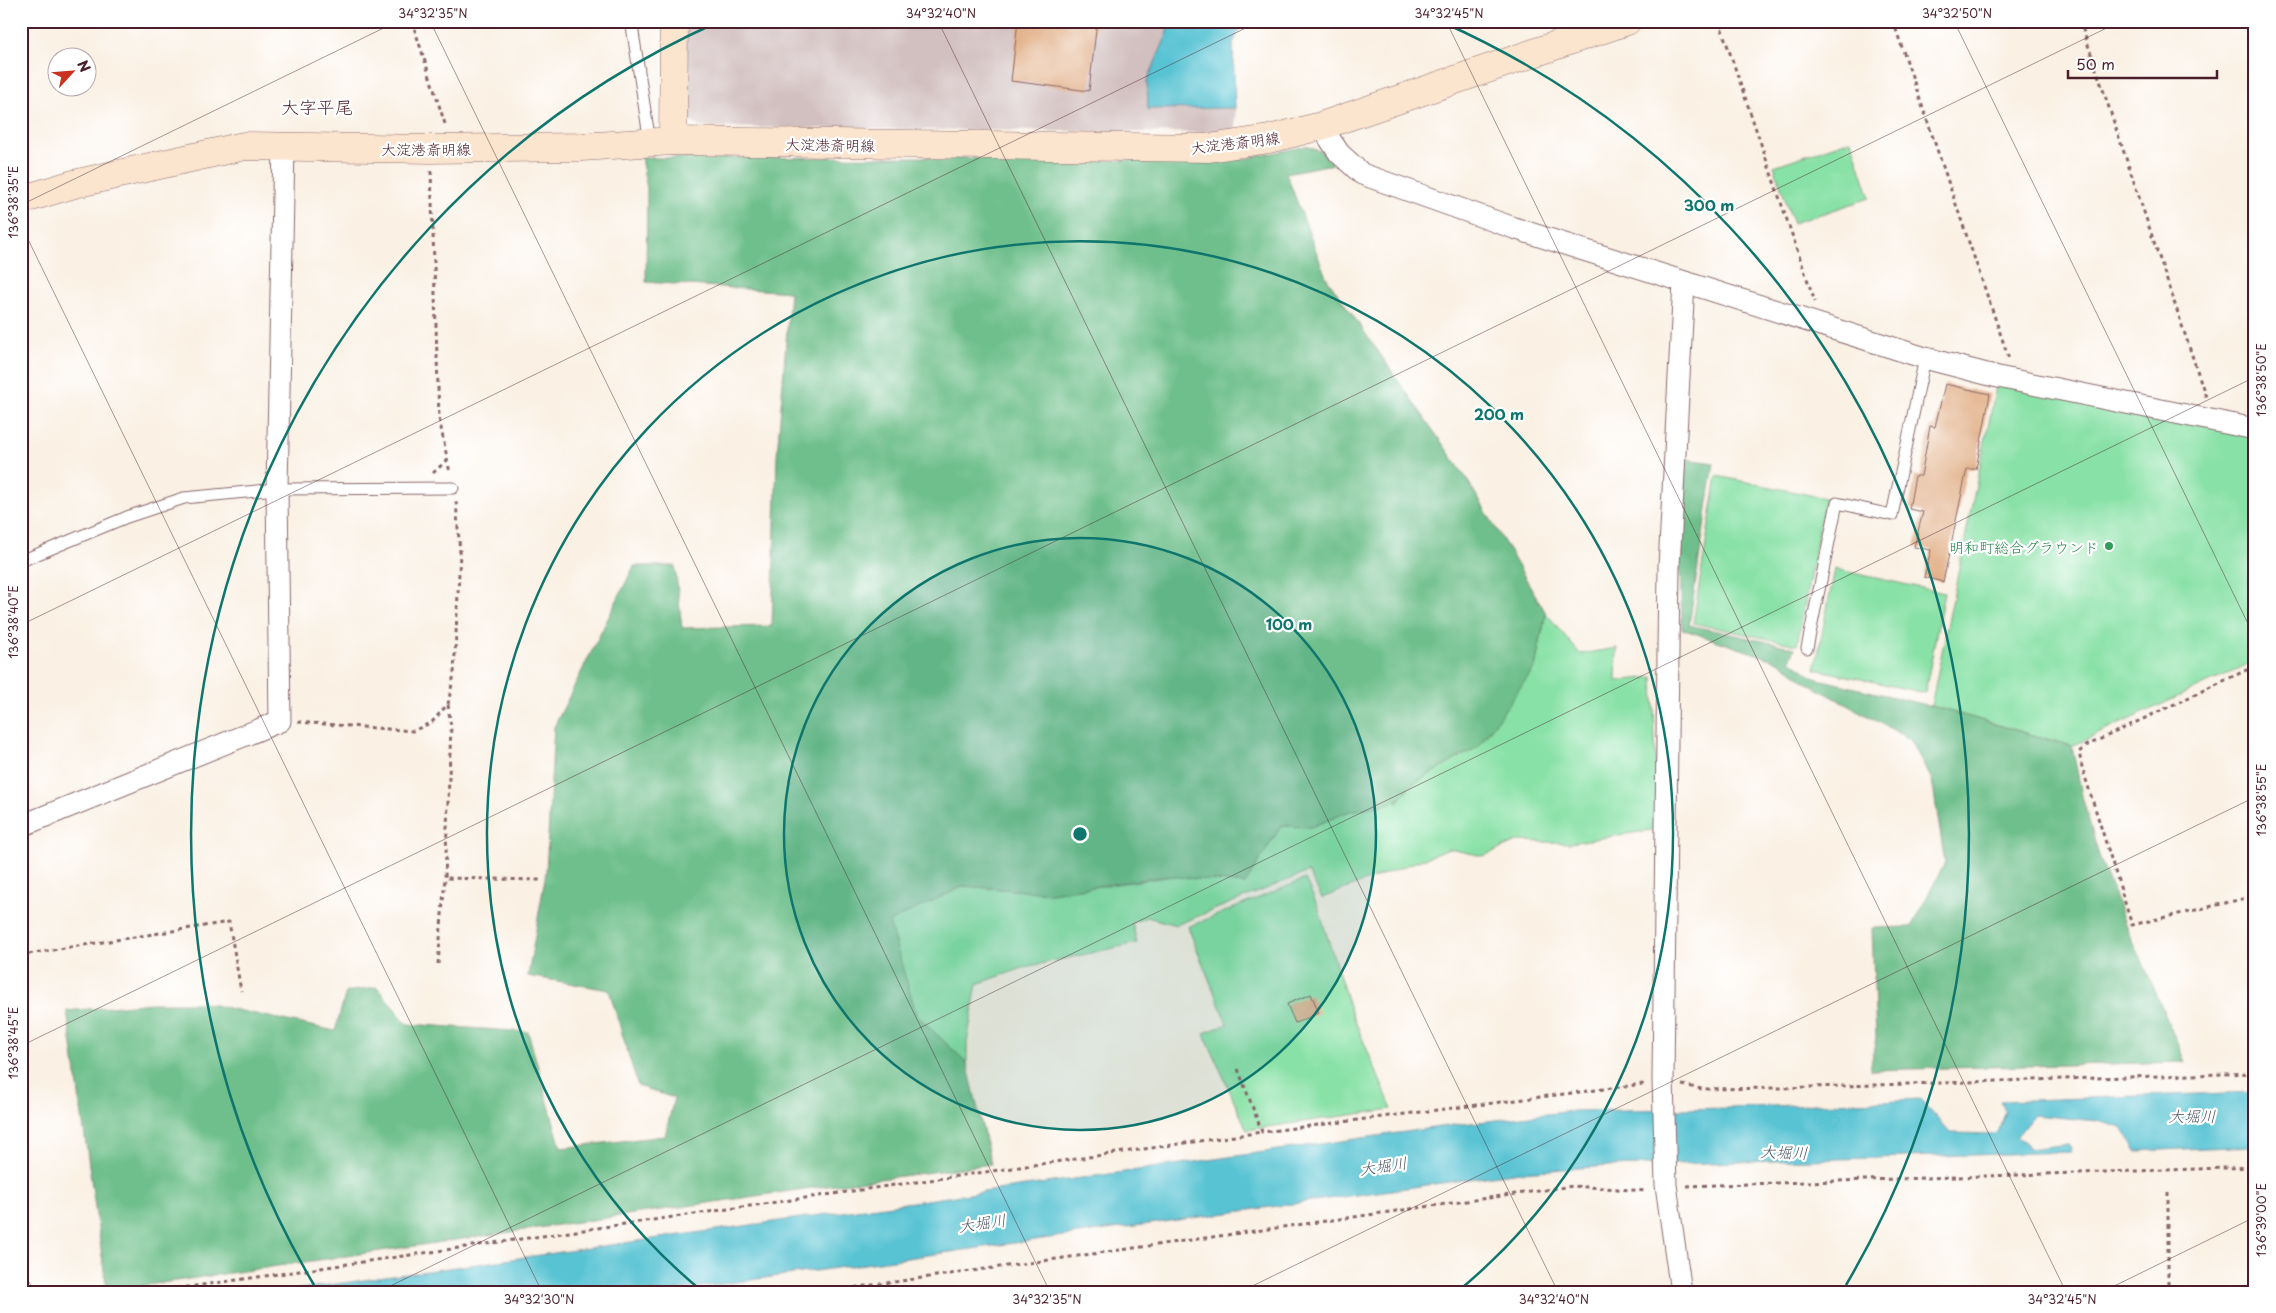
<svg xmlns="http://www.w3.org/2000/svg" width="2276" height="1313" font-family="'Playpen Sans','Klee One',sans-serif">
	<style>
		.industrial { fill: #d2bfbf }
		.green { fill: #88e1a6; stroke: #698068 }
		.forest { fill: #6ebf8b; stroke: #5c6f5b }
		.water { fill: #58c3d3; stroke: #51717f }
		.building { fill: #dfa87d }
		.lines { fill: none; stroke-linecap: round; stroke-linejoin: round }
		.lane-casing { stroke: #88686b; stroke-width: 13 }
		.street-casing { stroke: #88686b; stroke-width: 23 }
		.secondary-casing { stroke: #88686b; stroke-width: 29 }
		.path { stroke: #88686b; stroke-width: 3; stroke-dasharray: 4 4; stroke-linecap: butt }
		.lane { stroke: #fff; stroke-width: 11 }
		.street { stroke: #fff; stroke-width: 21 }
		.secondary { stroke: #fce5cf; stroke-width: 28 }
		.ticks { fill: none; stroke: #4a1f2b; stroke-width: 1; stroke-opacity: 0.45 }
		.ring { fill: none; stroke: #0f766e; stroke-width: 2.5 }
		.leisure-dot { fill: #2e9e5b; stroke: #fff; stroke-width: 2 }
		.labels { text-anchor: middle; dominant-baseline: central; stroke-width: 4.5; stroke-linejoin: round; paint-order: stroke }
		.street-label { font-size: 15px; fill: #4a1f2b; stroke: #fff }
		.leisure-label { font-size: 15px; fill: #27864d; stroke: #fff; text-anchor: end }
		.water-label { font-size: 16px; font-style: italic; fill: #4f5866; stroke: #fff }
		.quarter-label { font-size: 18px; fill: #4a1f2b; stroke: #fff }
		.centre { fill: #0f766e; stroke: #fff; stroke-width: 2.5 }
		.ring-label { font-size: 15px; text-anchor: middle; font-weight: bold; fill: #0f766e; stroke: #fff; stroke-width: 4.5; stroke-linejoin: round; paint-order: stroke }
		.neatline { fill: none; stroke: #4a1f2b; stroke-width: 2 }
		.ticks-label { font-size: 12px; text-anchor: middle; fill: #4a1f2b }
	</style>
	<rect width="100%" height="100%" fill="#fff"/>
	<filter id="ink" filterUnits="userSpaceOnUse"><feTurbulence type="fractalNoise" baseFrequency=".02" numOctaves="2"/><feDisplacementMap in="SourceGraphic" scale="10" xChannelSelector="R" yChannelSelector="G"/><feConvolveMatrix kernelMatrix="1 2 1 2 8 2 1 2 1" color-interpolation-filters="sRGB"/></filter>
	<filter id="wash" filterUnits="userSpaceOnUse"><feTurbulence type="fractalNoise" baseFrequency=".0096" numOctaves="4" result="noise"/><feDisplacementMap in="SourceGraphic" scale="20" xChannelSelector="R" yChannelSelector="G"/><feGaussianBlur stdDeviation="1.12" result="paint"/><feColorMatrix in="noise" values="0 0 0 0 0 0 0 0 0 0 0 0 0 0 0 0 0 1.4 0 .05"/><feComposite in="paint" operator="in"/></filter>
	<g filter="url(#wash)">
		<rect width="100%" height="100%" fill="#faf0e3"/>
		<path class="industrial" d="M685 21H1244L1233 43 1236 133 699 127 684 115Z"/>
		<g class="green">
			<path d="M1851 140 1870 198 1793 223 1774 166Z"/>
			<path d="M1998 377 2255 430V661L2072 746 1931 706Z"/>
			<path d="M1717 476 1825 498 1797 645 1693 623Z"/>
			<path d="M1835 569 1944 593 1925 693 1815 669Z"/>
			<path d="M1546 613 1580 654 1617 648 1616 681 1653 677 1658 829 1570 843 1519 841 1483 856 1449 849 1322 898 1308 872 1176 925 1147 917 1132 923 1137 943 1026 967 977 984 967 1042V1063L917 1016 888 922 964 886 1050 893 1174 876 1245 884 1281 826 1311 827 1350 811 1397 802 1411 785 1436 770 1535 667Z"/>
			<path d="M1305 879 1318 907 1350 1009 1392 1109 1247 1130 1204 1033 1227 1024 1188 927Z"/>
		</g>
		<g class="forest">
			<path d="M1306 146 1322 152 1333 164 1286 173 1326 277 1465 476 1546 613 1535 667 1478 747 1411 785 1397 802 1350 811 1311 827 1281 826 1245 884 1168 876 1050 893 964 886 889 922 917 1016 967 1063 991 1164 790 1191 107 1291 67 1011 153 1003H204L335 1031 346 992 377 987 407 1024 528 1032 561 1148 665 1136 674 1098 638 1086 609 990 528 976 546 872 554 727 634 566H675L682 628 772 626 777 456 790 292 646 282 647 188 641 158 928 157 1076 161 1244 159Z"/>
			<path d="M1686 459 1714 463 1689 625 1795 648 1790 660 1814 678 1931 706 2072 746 2083 800 2100 859 2129 934 2141 958 2185 1062 1870 1070 1876 1038 1872 928 1911 927 1945 863 1932 780 1910 739 1809 684 1780 662 1682 629 1680 563Z"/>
		</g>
		<g class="water">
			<path d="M1169 21H1244L1233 43 1235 108 1148 109 1147 81 1166 37Z"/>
			<path d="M2255 1092V1146L2136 1151 2122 1128 2098 1121 2034 1115 2016 1137 2026 1142 2028 1149 2068 1144 2071 1152 1610 1166 1520 1172 665 1292H280L1454 1125 1572 1111 1732 1108 1920 1099 1950 1133 1996 1134 2006 1112 2000 1101Z"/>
		</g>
		<g id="blocks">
			<g class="building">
				<path d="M1018 21H1097L1089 91 1011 81Z"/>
				<path d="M1945 384 1990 394 1976 469H1967L1943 582 1924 577 1931 550 1914 547 1923 512 1909 509 1915 476H1921L1930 426 1935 427Z"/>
				<path d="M1311 994 1319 1013 1295 1023 1287 1004Z"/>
			</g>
		</g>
	</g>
	<g filter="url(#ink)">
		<use href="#blocks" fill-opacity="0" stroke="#88686b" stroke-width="1"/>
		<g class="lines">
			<defs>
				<g id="lane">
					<path d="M632 26 650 143"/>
					<path d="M21 561 127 517 184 498 277 489 453 488"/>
					<path d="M1807 648 1837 503 1892 515 1925 358"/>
				</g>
				<g id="street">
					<path d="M1321 126 1339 153 1362 174 1514 228 1925 358 1998 377 2255 429"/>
					<path d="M21 826 280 721 277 489 284 146"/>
					<path d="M1681 1292 1666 1185 1663 1080 1669 567 1684 282"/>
				</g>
				<g id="secondary">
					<path d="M673 141 674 21"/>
					<path d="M21 200 74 184 244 146 431 149 581 147 673 141 1209 148 1269 139 1321 126 1627 21"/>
				</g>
			</defs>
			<use href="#lane" class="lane-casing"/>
			<use href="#street" class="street-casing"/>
			<use href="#secondary" class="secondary-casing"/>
			<g class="path">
				<path d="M412 21 446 127"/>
				<path d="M1719 21 1815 302"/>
				<path d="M1893 21 2009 359"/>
				<path d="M2080 21 2207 400"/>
				<path d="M431 171 439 418 450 473"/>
				<path d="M433 473 447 460"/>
				<path d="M2255 666 2086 746 2079 752 2082 767 2132 925 2255 896"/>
				<path d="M448 705 451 727 445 878 540 880"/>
				<path d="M298 722 413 731 432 722 448 704 454 674 460 553 456 501"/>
				<path d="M21 955 229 922 241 991"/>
				<path d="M438 964 445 878"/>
				<path d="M1238 1069 1262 1132 1644 1084"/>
				<path d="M1682 1085 1702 1089 1779 1088 2255 1073"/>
				<path d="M1687 1186 2255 1167"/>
				<path d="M2168 1192V1292"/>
				<path d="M1042 1288 1043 1292"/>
				<path d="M154 1292 1262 1132"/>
				<path d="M823 1292 1573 1186 1647 1191"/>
			</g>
			<use href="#lane" class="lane"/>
			<use href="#street" class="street"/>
			<use href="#secondary" class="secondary"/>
		</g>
	</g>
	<path class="ticks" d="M430 21 1050 1292M938 21 1558 1292M1446 21 2066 1292M1954 21 2255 638M21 205 398 21M21 225 542 1292M21 625 1260 21M21 1046 2121 21M21 1266 34 1292M378 1292 2255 377M1240 1292 2255 797M2102 1292 2255 1217"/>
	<circle cx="1080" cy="834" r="296" fill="#0f766e" fill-opacity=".12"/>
	<g class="ring">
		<circle cx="1080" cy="834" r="296"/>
		<path d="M703 1292A593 593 0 1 1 1457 1292"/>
		<path d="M314 1285A889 889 0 0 1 718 22M1442 22A889 889 0 0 1 1846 1285"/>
	</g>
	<circle class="leisure-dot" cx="2109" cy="546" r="5"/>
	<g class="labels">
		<g class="street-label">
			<text transform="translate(1235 142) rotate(-7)">大淀港斎明線</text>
			<text transform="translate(830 144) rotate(1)">大淀港斎明線</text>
			<text x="426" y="148">大淀港斎明線</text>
		</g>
		<g class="leisure-label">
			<text x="2099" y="546">明和町総合グラウンド</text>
		</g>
		<g class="water-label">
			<text x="2192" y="1115">大堀川</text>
			<text transform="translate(1784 1151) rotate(2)">大堀川</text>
			<text transform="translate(1383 1165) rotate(-8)">大堀川</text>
			<text transform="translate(982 1222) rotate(-8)">大堀川</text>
		</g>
		<g class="quarter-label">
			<text x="317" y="106">大字平尾</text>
		</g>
	</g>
	<circle cx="1080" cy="834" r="8" class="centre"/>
	<g class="ring-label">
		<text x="1709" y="211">300 m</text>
		<text x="1499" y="420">200 m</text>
		<text x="1289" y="630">100 m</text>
	</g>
	<rect width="2276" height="1313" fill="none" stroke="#fff" stroke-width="55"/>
	<g transform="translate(72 72) rotate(64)"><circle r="24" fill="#ffffff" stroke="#b7a5aa"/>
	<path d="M0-4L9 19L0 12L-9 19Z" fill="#c8321e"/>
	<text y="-8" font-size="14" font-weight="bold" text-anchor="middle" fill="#4a1f2b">N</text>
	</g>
	<path d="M2068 70v8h149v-8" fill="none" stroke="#4a1f2b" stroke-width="2.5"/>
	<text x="2076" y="70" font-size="15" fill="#4a1f2b" stroke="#ffffff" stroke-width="4" paint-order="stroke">50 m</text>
	<rect x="28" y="28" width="2220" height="1258" class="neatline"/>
	<g class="ticks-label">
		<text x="433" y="18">34°32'35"N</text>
		<text x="941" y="18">34°32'40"N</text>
		<text x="1449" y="18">34°32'45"N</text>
		<text x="1957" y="18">34°32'50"N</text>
		<text transform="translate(14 202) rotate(-90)" y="4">136°38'35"E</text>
		<text transform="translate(2262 380) rotate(-90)" y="4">136°38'50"E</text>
		<text transform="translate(14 622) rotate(-90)" y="4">136°38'40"E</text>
		<text transform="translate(2262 800) rotate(-90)" y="4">136°38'55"E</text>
		<text transform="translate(14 1043) rotate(-90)" y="4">136°38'45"E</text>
		<text transform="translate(2262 1220) rotate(-90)" y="4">136°39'00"E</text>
		<text x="539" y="1304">34°32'30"N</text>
		<text x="1047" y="1304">34°32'35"N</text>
		<text x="1554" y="1304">34°32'40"N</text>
		<text x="2062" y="1304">34°32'45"N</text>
	</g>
</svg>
